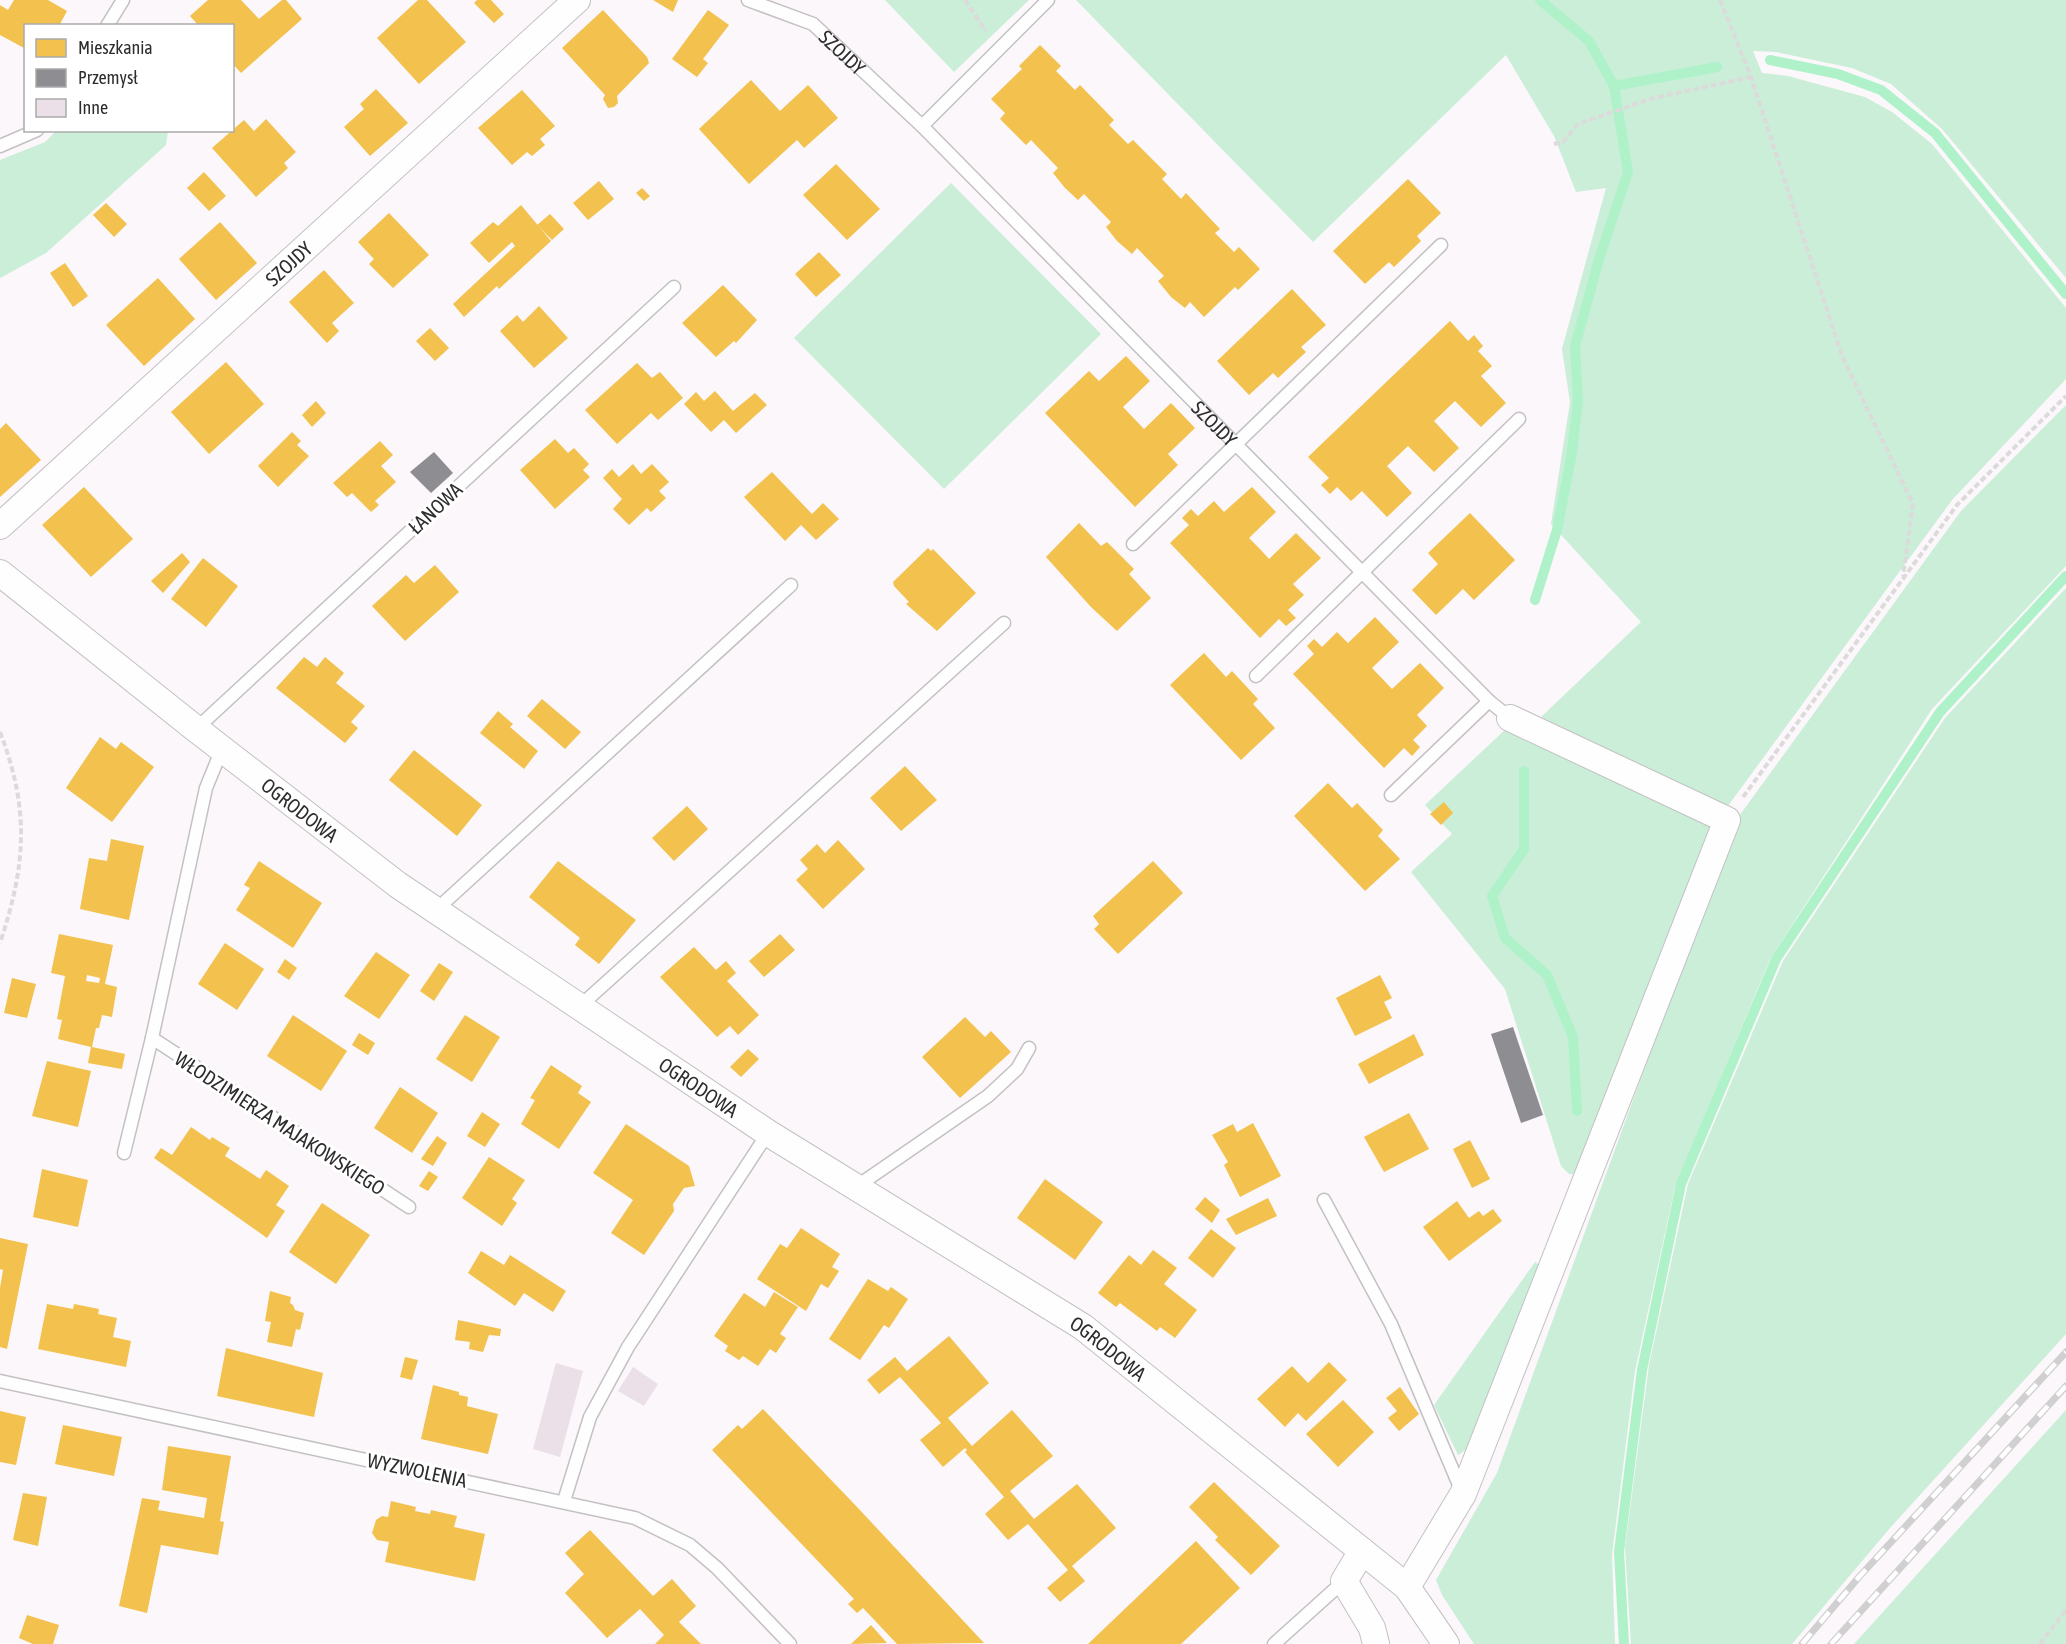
<svg xmlns="http://www.w3.org/2000/svg" width="2066" height="1644" font-family="'Asap Condensed',sans-serif">
	<style>
		.green { fill: #caeed7 }
		.homes { fill: #f2c14e; fill-rule: evenodd }
		.industry { fill: #8d8d92 }
		.lines { fill: none; stroke-linecap: round; stroke-linejoin: round }
		.stream { stroke: #aff2ca; stroke-width: 10 }
		.building { fill: #ebe0e8 }
		.lane-casing { stroke: #c3c1c2; stroke-width: 15 }
		.street-casing { stroke: #c3c1c2; stroke-width: 28 }
		.path { stroke: #dcdadb; stroke-width: 4; stroke-dasharray: 6 3; stroke-linecap: butt }
		.lane { stroke: #fefefe; stroke-width: 12 }
		.street { stroke: #fefefe; stroke-width: 26 }
		.rail-casing { stroke: #d0d0d0; stroke-width: 7 }
		.rail { stroke: #fff; stroke-width: 4.5; stroke-dasharray: 14; stroke-linecap: butt }
		.labels { text-anchor: middle; dominant-baseline: central; stroke-width: 6; stroke-linejoin: round; paint-order: stroke }
		.street-label { font-size: 20px; fill: #2f2c2e; stroke: #fff }
	</style>
	<rect width="100%" height="100%" fill="#fbf7fa"/>
	<g class="green">
		<path d="M885 0H1029L954 72Z"/>
		<path d="M1076 0H2066V278L1942 129 1891 84 1852 68 1776 52 1753 51 1762 73 1788 76 1865 97 1892 112 1932 144 2066 308V379L1952 500 1725 810 1541 717 1641 622 1551 524 1570 402 1562 349 1606 188 1576 192 1554 136 1506 55 1313 242Z"/>
		<path d="M56 131H168L166 145 46 253 0 278V160L45 142Z"/>
		<path d="M951 183 1101 334 944 489 794 338Z"/>
		<path d="M2066 405V566L1932 709 1770 959 1675 1187 1635 1371 1612 1555 1615 1644H1474L1442 1595 1436 1580 1497 1473 1734 823 1961 511Z"/>
		<path d="M2066 588V1334L1890 1528 1792 1644H1631L1625 1547 1649 1365 1688 1184 1783 961 1945 718Z"/>
		<path d="M1508 727 1719 820 1581 1175 1569 1174 1561 1166 1505 989 1411 872 1452 834 1425 805Z"/>
		<path d="M1535 1262 1544 1268 1472 1446 1458 1455 1434 1405Z"/>
		<path d="M2066 1410V1644H1854Z"/>
	</g>
	<g class="homes">
		<path d="M14 0H48L67 11 59 26H26V49L0 35V5L8 10Z"/>
		<path d="M208 0H241L259 19 282 0H286L302 19 241 73 232 63V26H199L190 16Z"/>
		<path d="M418 0H427L466 42 419 84 377 38Z"/>
		<path d="M477 0H491L504 14 494 23 474 3Z"/>
		<path d="M653 0H678L673 12Z"/>
		<path d="M603 10 647 57 649 63 617 96 618 103 614 107 608 108 603 99 605 95 562 48Z"/>
		<path d="M708 10 729 25 703 59 708 63 697 77 672 59Z"/>
		<path d="M1040 45 1061 66 1056 71 1075 90 1080 85 1114 120 1109 125 1128 144 1133 140 1167 174 1162 179 1181 199 1186 193 1220 229 1215 233 1234 252 1239 247 1260 269 1238 290 1235 287 1204 317 1190 302 1185 308 1171 297 1158 281 1164 276 1137 248 1132 254 1117 241 1106 227 1111 222 1084 194 1078 200 1065 188 1053 173 1058 168 1031 140 1026 145 1000 119 1005 113 991 99 1022 69 1019 66Z"/>
		<path d="M751 80 780 111 808 85 838 118 804 148 797 140 749 184 699 129Z"/>
		<path d="M376 89 408 123 370 156 344 127 364 109 360 104Z"/>
		<path d="M522 90 555 126 540 139 545 145 532 156 527 152 512 165 478 128Z"/>
		<path d="M266 119 296 152 284 163 288 168 256 197 212 148 244 120 254 131Z"/>
		<path d="M836 164 880 209 847 240 803 195Z"/>
		<path d="M204 172 226 196 209 211 187 188Z"/>
		<path d="M1408 179 1441 213 1417 236 1421 241 1394 267 1389 262 1365 284 1333 251Z"/>
		<path d="M599 181 614 199 588 220 573 203Z"/>
		<path d="M642 188 650 196 644 201 636 193Z"/>
		<path d="M106 203 127 224 114 237 93 215Z"/>
		<path d="M521 205 551 241 499 289 497 286 464 317 453 304 515 246 512 242 489 263 470 243 493 222 498 226Z"/>
		<path d="M389 213 429 255 393 288 369 264 374 259 358 242Z"/>
		<path d="M550 214 564 229 552 240 537 225Z"/>
		<path d="M220 222 257 263 216 300 179 259Z"/>
		<path d="M819 252 841 275 816 297 795 274Z"/>
		<path d="M65 263 88 296 73 307 50 273Z"/>
		<path d="M324 270 354 303 332 323 339 331 327 343 289 302Z"/>
		<path d="M158 278 195 319 144 366 106 325Z"/>
		<path d="M723 285 757 320 736 343 734 341 716 357 682 323Z"/>
		<path d="M1292 289 1326 325 1301 347 1306 352 1278 378 1273 373 1249 395 1217 361Z"/>
		<path d="M539 306 568 338 534 368 500 331 517 315 523 322Z"/>
		<path d="M1450 321 1468 341 1474 335 1483 346 1478 351 1492 366 1481 376 1506 403 1481 427 1455 401 1434 421 1459 448 1434 472 1408 446 1387 466 1412 493 1387 517 1362 491 1351 501 1337 487 1330 494 1321 485 1329 478 1308 457Z"/>
		<path d="M430 328 449 348 435 361 416 341Z"/>
		<path d="M1126 356 1150 381 1123 407 1144 429 1171 403 1195 428 1168 454 1178 465 1135 507 1045 413 1089 371 1099 381Z"/>
		<path d="M226 362 264 404 209 454 171 412Z"/>
		<path d="M637 363 652 378 660 372 683 398 658 420 651 413 617 444 585 410Z"/>
		<path d="M715 391 733 411 755 393 767 405 736 433 724 420 711 432 684 404 696 392 704 401Z"/>
		<path d="M316 401 326 413 312 427 302 415Z"/>
		<path d="M6 423 41 460 0 497V429Z"/>
		<path d="M292 432 301 441 297 445 309 456 278 487 258 466Z"/>
		<path d="M555 439 568 453 574 448 589 464 583 470 590 477 555 509 520 470Z"/>
		<path d="M380 441 393 455 381 466 396 482 375 501 379 505 371 512 352 493 347 497 333 483Z"/>
		<path d="M633 464 641 474 652 464 669 482 659 491 666 498 651 512 647 508 629 525 613 509 622 499 603 478 612 469 619 477Z"/>
		<path d="M772 472 812 514 823 503 839 519 816 540 801 525 785 541 744 497Z"/>
		<path d="M84 487 133 539 91 577 42 525Z"/>
		<path d="M1252 487 1276 512 1249 538 1260 549 1269 559 1296 533 1321 558 1293 584 1304 595 1288 610 1296 618 1286 626 1279 619 1260 638 1170 543 1189 525 1182 518 1191 509 1198 516 1214 501 1224 512Z"/>
		<path d="M1470 513 1515 560 1474 600 1463 589 1436 615 1412 590 1438 564 1428 553Z"/>
		<path d="M1079 523 1101 546 1107 542 1134 569 1129 574 1151 598 1117 631 1091 607 1046 557Z"/>
		<path d="M928 548 931 551 933 549 976 593 937 631 906 604 909 602 894 586 893 582Z"/>
		<path d="M182 553 190 562 163 593 151 581Z"/>
		<path d="M203 558 238 586 206 627 171 599Z"/>
		<path d="M435 565 459 592 405 641 372 606 406 575 414 583Z"/>
		<path d="M1375 617 1399 642 1372 668 1392 689 1420 663 1444 688 1417 715 1427 726 1413 740 1420 747 1412 756 1404 748 1384 768 1293 674 1314 654 1307 646 1314 639 1322 647 1337 632 1348 643Z"/>
		<path d="M1204 653 1226 677 1232 671 1258 699 1253 704 1275 728 1241 760 1170 685Z"/>
		<path d="M304 657 317 667 325 657 344 673 336 683 365 706 351 722 358 728 345 743 276 688Z"/>
		<path d="M542 699 581 732 565 749 527 716Z"/>
		<path d="M498 711 513 724 510 727 538 751 524 769 480 733Z"/>
		<path d="M100 737 116 749 121 742 154 767 112 822 66 788Z"/>
		<path d="M414 750 482 805 457 836 389 780Z"/>
		<path d="M905 766 937 800 901 831 870 798Z"/>
		<path d="M1328 783 1352 808 1357 803 1383 830 1378 836 1400 859 1365 891 1294 816Z"/>
		<path d="M1444 802 1453 813 1441 825 1430 814Z"/>
		<path d="M687 806 708 829 674 861 652 838Z"/>
		<path d="M111 839 144 846 129 920 80 909 89 858 107 861Z"/>
		<path d="M838 840 865 869 823 909 796 880 808 869 800 860 817 844 825 853Z"/>
		<path d="M259 861 322 903 293 948 236 910 250 888 244 885Z"/>
		<path d="M558 861 636 920 599 964 575 945 580 938 529 897Z"/>
		<path d="M1153 861 1183 893 1118 954 1094 929 1099 924 1093 916Z"/>
		<path d="M59 934 113 945 105 984 117 987 112 1017 102 1015 99 1028H96L92 1047 125 1054 122 1069 88 1063 91 1047 58 1039 62 1020 57 1019 65 976 51 973ZM87 975 100 978 99 983 86 981Z"/>
		<path d="M780 934 795 950 764 977 749 961Z"/>
		<path d="M225 943 264 969 237 1010 198 984Z"/>
		<path d="M694 947 716 970 726 961 736 973 727 981 759 1015 738 1035 730 1026 717 1037 660 977Z"/>
		<path d="M376 952 410 975 379 1019 344 996Z"/>
		<path d="M285 959 297 968 289 980 277 972Z"/>
		<path d="M439 963 453 972 434 1001 420 991Z"/>
		<path d="M1380 975 1392 998 1384 1002 1392 1018 1355 1036 1336 998Z"/>
		<path d="M12 978 36 984 27 1018 4 1013Z"/>
		<path d="M293 1015 347 1051 321 1091 267 1056Z"/>
		<path d="M465 1015 500 1037 472 1082 436 1059Z"/>
		<path d="M965 1017 985 1037 991 1031 1011 1052 960 1098 922 1057Z"/>
		<path d="M359 1033 375 1043 368 1055 352 1045Z"/>
		<path d="M1414 1034 1424 1055 1369 1084 1358 1064Z"/>
		<path d="M748 1049 759 1059 741 1077 730 1067Z"/>
		<path d="M47 1061 91 1071 78 1127 32 1116Z"/>
		<path d="M551 1065 582 1086 578 1093 591 1102 559 1149 521 1124 535 1100 530 1098Z"/>
		<path d="M400 1087 438 1113 412 1153 374 1128Z"/>
		<path d="M482 1112 500 1124 485 1147 467 1136Z"/>
		<path d="M1409 1113 1429 1149 1384 1172 1364 1137Z"/>
		<path d="M1253 1123 1281 1176 1240 1197 1224 1165 1228 1162 1212 1135 1233 1124 1237 1132Z"/>
		<path d="M626 1124 689 1166 695 1186 684 1188 673 1204 674 1211 644 1255 611 1233 633 1200 593 1173Z"/>
		<path d="M191 1127 210 1140 212 1137 230 1148 225 1156 260 1179 266 1170 289 1186 276 1205 285 1211 267 1238 154 1158 161 1148 172 1155Z"/>
		<path d="M437 1136 447 1143 433 1166 421 1159Z"/>
		<path d="M1470 1140 1490 1179 1472 1188 1453 1149Z"/>
		<path d="M489 1157 525 1180 512 1199 517 1203 502 1226 462 1198Z"/>
		<path d="M42 1169 88 1180 78 1227 33 1217Z"/>
		<path d="M429 1171 438 1177 428 1191 419 1186Z"/>
		<path d="M1045 1179 1103 1222 1075 1260 1017 1218Z"/>
		<path d="M1205 1197 1220 1210 1212 1223 1195 1209Z"/>
		<path d="M1268 1198 1277 1216 1236 1235 1226 1219Z"/>
		<path d="M1457 1201 1469 1218 1479 1211 1483 1216 1493 1209 1502 1221 1449 1261 1423 1227Z"/>
		<path d="M322 1203 370 1235 336 1284 289 1252Z"/>
		<path d="M801 1228 840 1254 832 1267 839 1271 828 1288 821 1284 806 1311 757 1279 780 1244 787 1248Z"/>
		<path d="M1211 1229 1236 1248 1213 1278 1188 1258Z"/>
		<path d="M0 1238 28 1244 7 1349 0 1347V1288L3 1270 0 1269Z"/>
		<path d="M1153 1250 1177 1268 1164 1284 1197 1310 1175 1338 1160 1327 1157 1331 1120 1303 1116 1307 1098 1293 1129 1255 1141 1265Z"/>
		<path d="M481 1251 504 1265 510 1255 566 1291 553 1312 524 1293 515 1306 468 1273Z"/>
		<path d="M868 1279 888 1291 891 1287 908 1299 889 1328 884 1325 860 1360 829 1339Z"/>
		<path d="M270 1291 291 1297 290 1303 293 1305 295 1310 304 1313 300 1330 296 1329 292 1347 267 1342 271 1322 265 1321Z"/>
		<path d="M774 1292 798 1307 780 1334 786 1338 776 1353 770 1349 758 1366 743 1356 739 1360 725 1351 728 1346 714 1336 744 1293 765 1307Z"/>
		<path d="M47 1304 73 1309 74 1304 99 1309 98 1314 117 1318 113 1337 131 1341 126 1367 38 1349Z"/>
		<path d="M458 1320 501 1329 500 1336 489 1335 483 1352 469 1349 470 1342 455 1340Z"/>
		<path d="M949 1336 989 1383 948 1418 972 1446 1012 1410 1053 1456 1010 1491 1034 1519 1077 1484 1116 1528 1072 1566 1085 1581 1060 1602 1047 1588 1068 1570 1028 1524 1008 1540 985 1514 1004 1497 965 1452 967 1450 965 1448 943 1467 920 1440 941 1423 900 1377 879 1394 867 1380 895 1357 907 1371Z"/>
		<path d="M226 1348 323 1373 314 1417 217 1396Z"/>
		<path d="M405 1357 418 1360 412 1380 400 1377Z"/>
		<path d="M1329 1362 1347 1380 1306 1421 1298 1413 1285 1427 1257 1399 1292 1366 1308 1383Z"/>
		<path d="M433 1385 459 1392V1395L468 1397 467 1406 498 1414 488 1454 421 1439Z"/>
		<path d="M1400 1387 1419 1414 1399 1431 1388 1418 1397 1411 1386 1398Z"/>
		<path d="M1343 1400 1374 1432 1338 1467 1306 1434Z"/>
		<path d="M763 1409 858 1508 984 1643 897 1644 863 1608 857 1613 848 1604 854 1599 712 1450 738 1425 742 1429Z"/>
		<path d="M0 1411 26 1417 16 1465 0 1462Z"/>
		<path d="M63 1425 122 1437 114 1476 55 1464Z"/>
		<path d="M168 1446 231 1456 220 1521 224 1522 218 1555 161 1545 147 1613 119 1606 142 1498 160 1501 158 1510 204 1518 207 1498 162 1490Z"/>
		<path d="M1214 1482 1280 1546 1251 1575 1215 1540 1218 1537 1189 1507Z"/>
		<path d="M23 1493 47 1497 38 1546 13 1540Z"/>
		<path d="M391 1501 416 1507 415 1511 430 1514 431 1510 457 1516 454 1527 485 1534 475 1581 385 1562 389 1542 377 1540 372 1533 376 1520 382 1516 388 1517Z"/>
		<path d="M590 1530 653 1596 672 1579 696 1606 679 1622 701 1644H655L664 1635 640 1609 607 1638 565 1593 584 1574 565 1553Z"/>
		<path d="M1196 1541 1240 1588 1217 1610 1181 1644H1088Z"/>
		<path d="M27 1615 59 1625 53 1644H33L19 1638Z"/>
		<path d="M871 1625 887 1643 851 1644Z"/>
	</g>
	<g class="industry">
		<path d="M434 452 453 473 431 493 410 472Z"/>
		<path d="M1513 1027 1543 1115 1521 1123 1491 1034Z"/>
	</g>
	<g class="lines">
		<g class="stream">
			<path d="M1540 0 1589 41 1614 86 1717 67"/>
			<path d="M1770 60 1838 74 1881 90 1935 133 2066 294"/>
			<path d="M1535 600 1557 530 1571 458 1578 401 1575 346 1600 256 1628 172 1614 86"/>
			<path d="M1524 771V849L1492 896 1505 938 1547 975 1573 1037 1577 1111"/>
			<path d="M1624 1644 1619 1552 1642 1370 1681 1184 1776 959 1940 712 2066 576"/>
		</g>
	</g>
	<g class="building">
		<path d="M556 1363 583 1371 560 1457 533 1449Z"/>
		<path d="M633 1367 658 1384 644 1406 618 1391Z"/>
	</g>
	<g class="lines">
		<defs>
			<g id="lane">
				<path id="s1" d="M748 0 813 24 922 126 1048 0"/>
				<path d="M107 26 123 0"/>
				<path id="s2" d="M922 126 1489 701 1510 718"/>
				<path d="M0 146 37 130"/>
				<path d="M1133 544 1441 245"/>
				<path d="M1256 676 1519 419"/>
				<path d="M196 729 674 287"/>
				<path d="M222 749 206 788 152 1038 409 1207"/>
				<path d="M1391 795 1489 701"/>
				<path d="M436 910 791 585"/>
				<path d="M579 1007 1004 623"/>
				<path d="M124 1153 152 1038"/>
				<path d="M856 1187 988 1096 1017 1069 1029 1048"/>
				<path d="M1324 1200 1391 1324 1462 1492"/>
				<path d="M0 1381 635 1518 690 1545 717 1568 790 1644"/>
				<path d="M564 1501 590 1417 628 1347 768 1133"/>
				<path d="M1274 1644 1344 1581"/>
			</g>
			<g id="street">
				<path id="s3" d="M0 526 577 0"/>
				<path id="s4" d="M0 573 196 729 398 885 768 1133 1083 1327 1407 1587 1446 1644"/>
				<path d="M1362 1551 1344 1581 1372 1628 1376 1644"/>
				<path d="M1407 1587 1463 1494 1727 820 1510 718"/>
			</g>
		</defs>
		<use href="#lane" class="lane-casing"/>
		<use href="#street" class="street-casing"/>
		<g class="path">
			<path d="M965 0 986 31"/>
			<path d="M1720 0 1751 77 1842 356 1913 504 1903 576"/>
			<path d="M1554 144 1563 142 1578 124 1650 99 1751 77"/>
			<path d="M0 732C30 810 26 865 0 943"/>
			<path d="M1743 797 1957 505 2066 396"/>
			<path d="M2040 1644 2066 1610"/>
		</g>
		<use href="#lane" class="lane"/>
		<use href="#street" class="street"/>
		<defs>
			<g id="rail">
				<path d="M1802 1644 1859 1577 2066 1352"/>
				<path d="M1831 1644 2066 1386"/>
			</g>
		</defs>
		<use href="#rail" class="rail-casing"/>
		<use href="#rail" class="rail"/>
	</g>
	<g class="labels">
		<g class="street-label">
			<text stroke="none"><textPath href="#s1" startOffset="110">SZOJDY</textPath></text>
			<text stroke="none"><textPath href="#s3" startOffset="390">SZOJDY</textPath></text>
			<text stroke="none"><textPath href="#s2" startOffset="417">SZOJDY</textPath></text>
			<text transform="translate(435 508) rotate(-43)">ŁANOWA</text>
			<text stroke="none"><textPath href="#s4" startOffset="382">OGRODOWA</textPath></text>
			<text stroke="none"><textPath href="#s4" startOffset="868">OGRODOWA</textPath></text>
			<text transform="translate(280 1123) rotate(33)">WŁODZIMIERZA MAJAKOWSKIEGO</text>
			<text stroke="none"><textPath href="#s4" startOffset="1354">OGRODOWA</textPath></text>
			<text transform="translate(417 1470) rotate(12)">WYZWOLENIA</text>
		</g>
	</g>
	<rect x="24" y="24" width="210" height="108" fill="#ffffff" stroke="#acabab" stroke-width="1.5"/>
	<rect x="36" y="39" width="30" height="18" fill="#f2c14e" stroke="#acabab" stroke-width="1.5"/>
	<text x="78" y="54" font-size="18" fill="#2f2c2e">Mieszkania</text>
	<rect x="36" y="69" width="30" height="18" fill="#8d8d92" stroke="#acabab" stroke-width="1.5"/>
	<text x="78" y="84" font-size="18" fill="#2f2c2e">Przemysł</text>
	<rect x="36" y="99" width="30" height="18" fill="#ebe0e8" stroke="#acabab" stroke-width="1.5"/>
	<text x="78" y="114" font-size="18" fill="#2f2c2e">Inne</text>
</svg>
